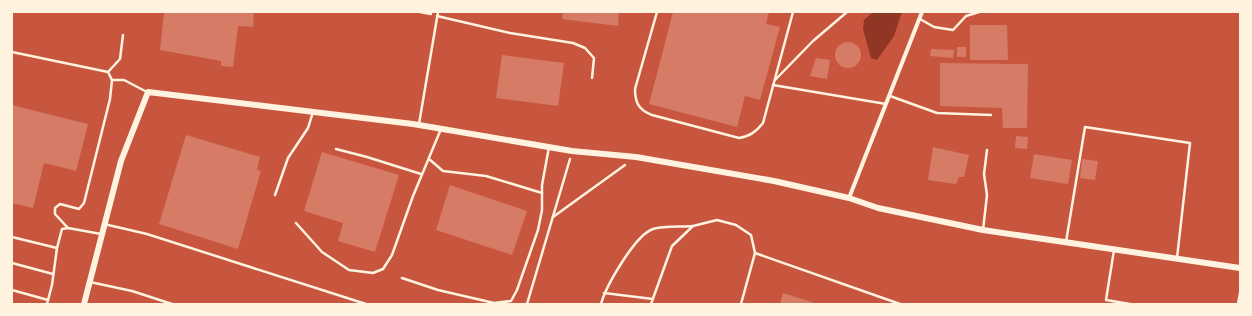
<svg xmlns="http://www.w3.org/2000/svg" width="1252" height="316" font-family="Lato,sans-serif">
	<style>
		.water { fill: #8f3625 }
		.building { fill: #d67c66 }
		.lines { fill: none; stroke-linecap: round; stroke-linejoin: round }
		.path { stroke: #fff3e0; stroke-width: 2.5 }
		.service { stroke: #fff3e0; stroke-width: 2.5 }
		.minor { stroke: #fff3e0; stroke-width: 4 }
		.tertiary { stroke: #fff3e0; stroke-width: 6 }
	</style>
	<rect width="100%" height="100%" fill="#c8553d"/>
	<path class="water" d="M873 12H902L894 36 877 60 871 58 863 29 864 20Z"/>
	<g class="building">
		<path d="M164 12H254L253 27 238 26 233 67 221 66V61L160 50Z"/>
		<path d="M563 12H619L618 26 562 19Z"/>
		<path d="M673 12H769L766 24 780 27 760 100 745 96 737 127 649 104Z"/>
		<path d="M970 25H1007L1008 60H970Z"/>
		<circle cx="848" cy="55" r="13"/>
		<rect x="957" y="47" width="9" height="10"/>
		<path d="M931 49 954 50 953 58 930 56Z"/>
		<path d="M502 55 564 63 558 106 496 98Z"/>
		<path d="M816 58 830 60 827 79 810 76Z"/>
		<path d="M940 63 1028 64 1027 128H1003L1002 108 940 106Z"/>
		<path d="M12 105 88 124 76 171 44 163 33 208 12 203Z"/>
		<path d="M186 135 260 157 257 170 261 171 238 249 159 224Z"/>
		<path d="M1016 136 1028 137 1027 149 1015 148Z"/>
		<path d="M933 147 969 155 964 177H959L956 184 928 180Z"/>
		<path d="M322 152 399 175 375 252 338 241 343 223 304 211Z"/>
		<path d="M1034 154 1072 160 1068 184 1030 178Z"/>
		<path d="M1082 159 1098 161 1095 180 1080 178Z"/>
		<path d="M450 185 527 211 512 255 436 230Z"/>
		<path d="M783 293 818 304H780Z"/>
	</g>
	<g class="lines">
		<g class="path">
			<path d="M420 12 431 14"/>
			<path d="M553 217 625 165"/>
			<path d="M527 304 570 159"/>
		</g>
		<g class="service">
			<path d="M657 12 635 89C635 103 639 110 652 115L739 138C750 136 756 132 763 123L793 12"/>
			<path d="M437 16 510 33 573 43 585 48 594 58 592 78"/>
			<path d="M920 19 934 27 953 30 966 16 979 12"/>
			<path d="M12 52 108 72 112 80 110 99 84 203 79 209 60 204 55 208V214L68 228"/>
			<path d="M108 72 120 59 123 35"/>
			<path d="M112 80H124L147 92"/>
			<path d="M775 80 813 41 847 12"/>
			<path d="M773 85 886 104"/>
			<path d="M890 96 937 113 991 115"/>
			<path d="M419 124 438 12"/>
			<path d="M336 149 367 157 421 174"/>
			<path d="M429 159 443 171 486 176 542 193"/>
			<path d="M275 195 288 158 308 128 313 112"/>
			<path d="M296 223 322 252 349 270 373 273 383 269 392 255 413 196 441 129"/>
			<path d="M104 224 147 234 366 304"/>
			<path d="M983 230 987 195 984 174 987 150"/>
			<path d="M12 237 57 248 52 285 47 304"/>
			<path d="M1066 242 1085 127 1190 143 1177 258"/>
			<path d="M57 248 62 229 68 228 101 234"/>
			<path d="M1114 250 1106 300 1130 304"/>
			<path d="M755 253 900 304"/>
			<path d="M12 263 53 274"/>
			<path d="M402 278 438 290 494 303 511 301 517 290 538 230 542 210V185L549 147"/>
			<path d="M90 282 132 291 172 304"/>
			<path d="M12 290 48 300"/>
			<path d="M604 293 653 299"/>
			<path d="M601 304C606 286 635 235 653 229 663 226 681 227 693 226"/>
			<path d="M651 304 672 246 693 226 717 220 736 225 751 235 755 253 741 304"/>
			<path d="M1238 304 1240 293"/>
		</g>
		<path class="minor" d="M849 198 922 12"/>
		<path class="tertiary" d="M84 304 121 161 148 92 413 124 572 151 636 157 774 181 849 198 878 208 983 230 1240 268"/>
	</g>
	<rect width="1252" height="316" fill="none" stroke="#fff3e0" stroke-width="26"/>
</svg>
